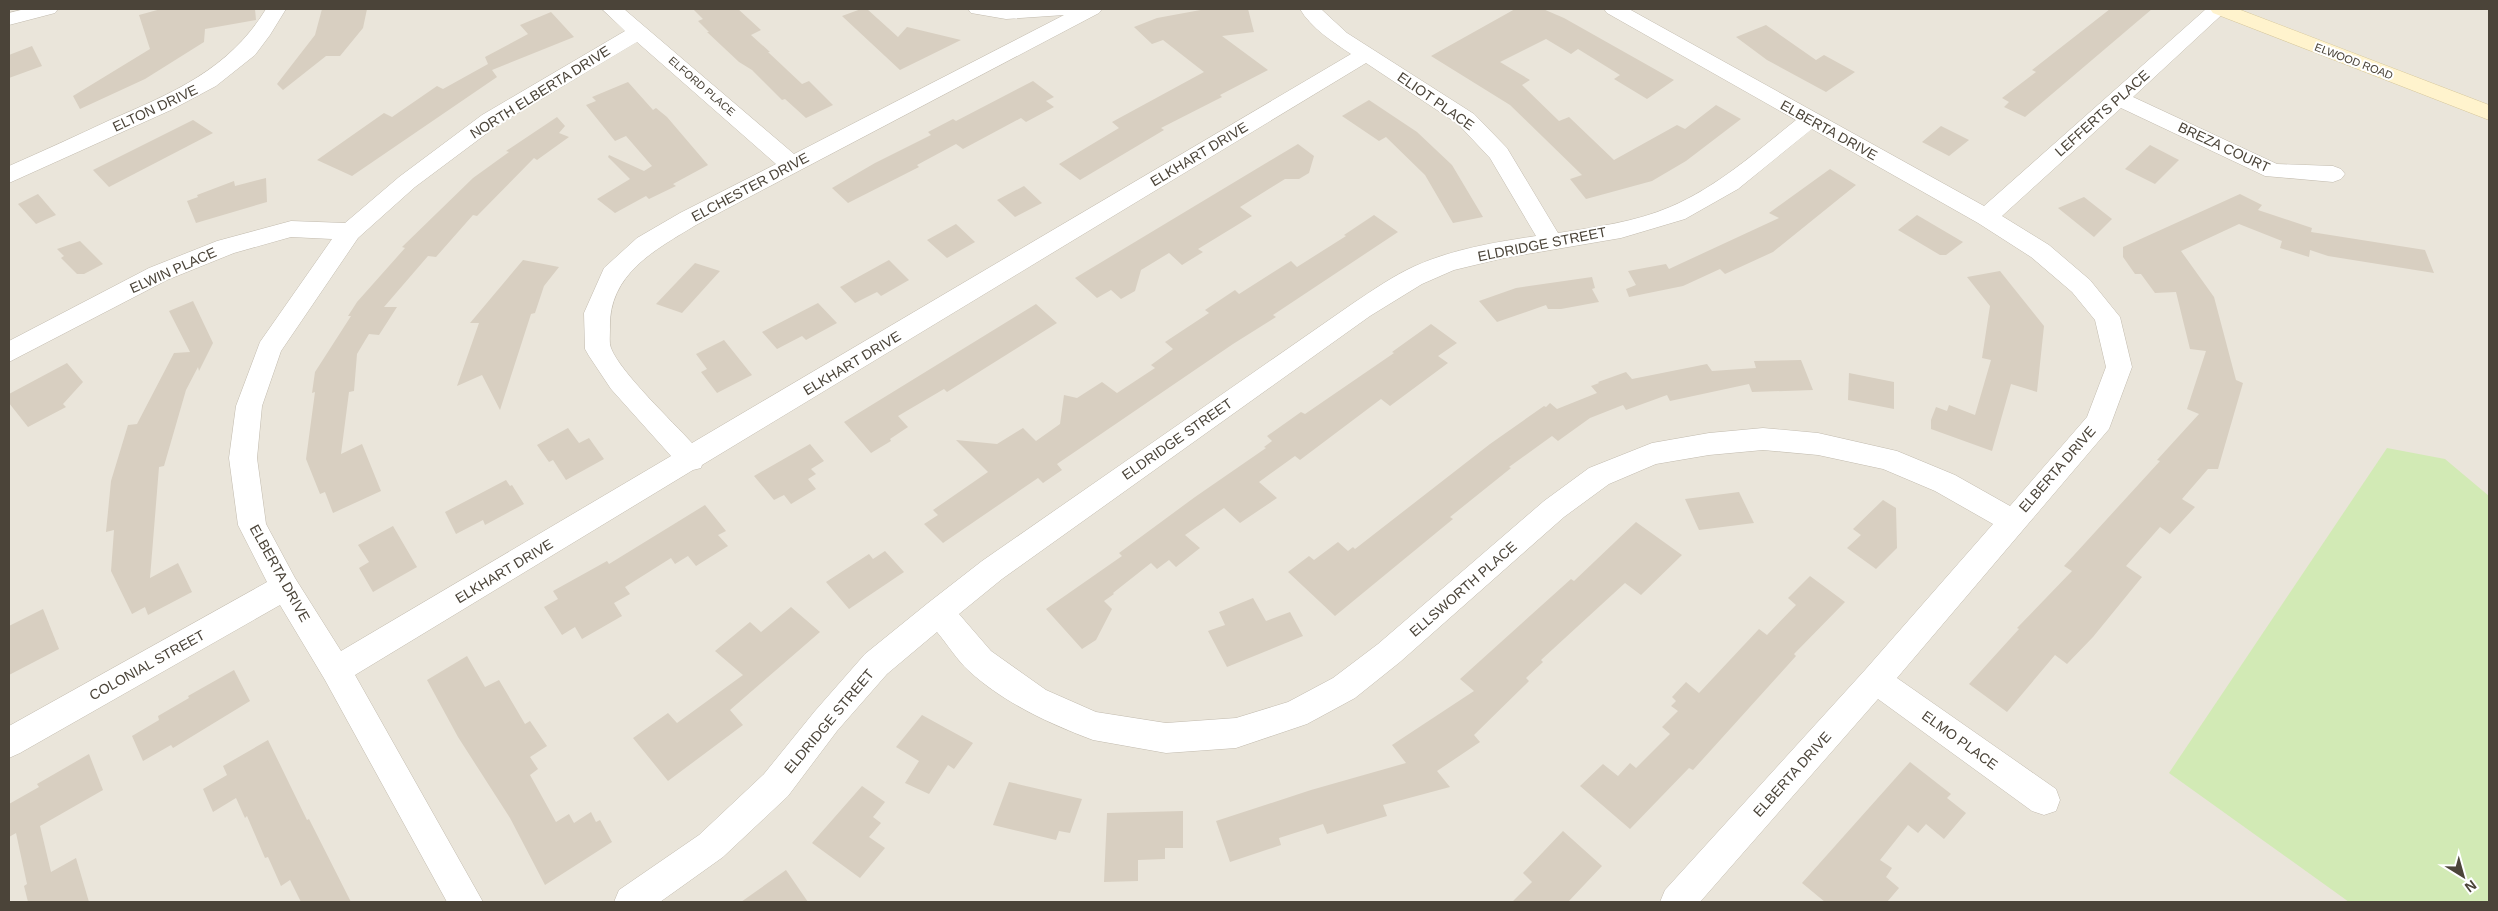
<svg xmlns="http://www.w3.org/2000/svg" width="2498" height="911" font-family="Arial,sans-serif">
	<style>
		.residential { fill: #eae5da }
		.green { fill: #d2eab5 }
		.building { fill: #d8cfc1 }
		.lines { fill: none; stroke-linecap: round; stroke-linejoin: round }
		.minor-casing { stroke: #c2bbae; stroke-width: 1 }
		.secondary-casing { stroke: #d6c79b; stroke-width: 1 }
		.minor { fill: #fff; fill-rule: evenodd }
		.secondary { fill: #fff3cd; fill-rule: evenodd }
		.labels { text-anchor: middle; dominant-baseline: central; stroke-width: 4; stroke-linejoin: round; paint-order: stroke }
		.far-street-label { font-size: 11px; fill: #4b4439; stroke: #fff }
		.street-label { font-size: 14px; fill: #4b4439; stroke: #fff }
	</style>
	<rect width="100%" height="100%" fill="#f6f3ec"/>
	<rect class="residential" x="9" y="9" width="2480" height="893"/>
	<path class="green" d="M2387 448 2445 459 2489 496V902H2349L2169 773Z"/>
	<g class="building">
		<path d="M161 9H255L256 20 205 29 204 42 145 79 80 109 73 96 150 49 139 15Z"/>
		<path d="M322 9H367L363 28 340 56H326L283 90 277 84 315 35Z"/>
		<path d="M693 9H738L761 30 751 35 770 52H768L802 84 809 81 833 105 806 118 785 99 782 100 752 70 739 62 707 32H709L698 21 703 19Z"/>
		<path d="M861 9H867L898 37 907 27 961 40 900 70 842 16Z"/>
		<path d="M1206 9H1248L1254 32 1222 36 1268 70 1220 95 1222 97 1161 128 1164 130 1080 180 1059 164 1119 128 1112 122 1204 72 1163 40 1152 44 1134 27 1157 18Z"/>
		<path d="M1515 9H1543L1564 18 1674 80 1647 99 1614 79 1620 75 1578 49 1571 54 1546 39 1500 62 1530 80 1522 85 1559 121 1569 117 1614 160 1677 125 1685 129 1716 105 1741 119 1686 161 1652 181 1586 199 1570 179 1582 175 1510 105 1431 56Z"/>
		<path d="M2110 9H2152L2025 117 2004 107 2009 102 2002 98 2036 72 2032 70Z"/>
		<path d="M551 12 574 37 492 70 497 77 352 176 317 160 384 113 392 117 437 86 443 89 488 64 485 57 528 34 520 25Z"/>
		<path d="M1766 25 1816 60 1824 55 1855 72 1826 92 1767 60 1736 37Z"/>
		<path d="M32 46 42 66 9 78V55Z"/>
		<path d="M1033 81 1054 97 1046 101 1054 107 1026 122 1021 118 963 149 956 144 917 165 919 167 848 203 832 188 875 163 931 135 928 132 953 119 956 121Z"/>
		<path d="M628 82 653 110 656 108 667 117 708 165 673 184 676 186 649 199 646 196 615 213 597 199 630 179 608 157 609 155 644 171 652 166 626 136 615 141 586 105 596 101 592 97Z"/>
		<path d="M1369 100 1417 132 1452 165 1483 217 1453 223 1425 175 1386 137 1379 141 1342 116Z"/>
		<path d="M557 117 565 126 559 133 569 137 537 160 534 158 477 216 473 215 436 257 428 256 384 307H397L379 335 369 334 357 354 354 391 349 392 341 454 362 444 381 491 333 513 325 492 320 494 306 459 315 392 312 393 315 372 351 316H348L357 302 405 248 402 247 473 178 509 152 506 151Z"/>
		<path d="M193 120 213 133 109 187 93 170Z"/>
		<path d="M1941 126 1969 140 1949 156 1922 142Z"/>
		<path d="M1298 144 1314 156 1309 173 1299 179H1285L1240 207 1252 216 1198 249 1203 252 1182 265 1169 253 1141 270 1135 291 1121 299 1111 290 1097 298 1075 278Z"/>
		<path d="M2150 145 2179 160 2155 184 2125 169Z"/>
		<path d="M1830 169 1856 185 1773 252 1725 274 1720 269 1683 286 1629 297 1626 289 1636 285 1628 271 1666 264 1669 269 1779 218 1769 213Z"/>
		<path d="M266 178 267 202 196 223 187 201 198 197 197 195 234 181 235 186Z"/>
		<path d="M1024 186 1042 203 1015 217 997 200Z"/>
		<path d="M38 194 56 215 36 224 18 204Z"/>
		<path d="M2240 194 2262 205 2258 210 2312 228 2311 232 2425 250 2434 273 2328 256 2310 250 2309 257 2280 248 2282 241 2239 224 2181 251 2214 297 2236 380 2243 383 2218 469H2208L2182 499 2195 507 2170 534 2160 527 2126 566 2142 577 2093 637 2067 664 2055 655 2007 712 1969 684 2019 629 2017 628 2072 571 2064 566 2160 461 2157 460 2199 414 2187 409 2206 351 2190 349 2176 292 2155 293 2141 274H2135L2123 257V247Z"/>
		<path d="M2084 197 2112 219 2094 237 2058 208Z"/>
		<path d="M1374 215 1398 232 1273 315 1276 317 1233 344 1057 464 1062 470 1043 483 1038 478 943 543 924 524 938 515 933 510 988 472 956 440 997 444 1023 428 1036 441 1060 424 1064 395 1077 398 1102 382 1117 393 1155 368 1151 365 1173 349 1165 342 1209 313 1205 310 1235 290 1239 294 1291 261 1297 267 1346 236 1344 235Z"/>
		<path d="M1917 215 1963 242 1946 255H1940L1898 230Z"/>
		<path d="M956 224 975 242 947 258 927 240Z"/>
		<path d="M80 241 103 264 84 274H77L61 258 64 256 57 249Z"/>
		<path d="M523 260 559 267 544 286 535 313 531 314 500 410 482 375 457 386 479 323H470Z"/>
		<path d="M889 260 909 280 881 296 877 292 855 303 840 287Z"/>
		<path d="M695 263 720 271 682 313 656 304Z"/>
		<path d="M2000 271 2044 326 2037 392 2011 384 1992 451 1931 429V420L1936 407 1947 411 1949 405 1975 415 1991 360 1982 358 1990 306 1967 277Z"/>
		<path d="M1592 277 1595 288 1592 289 1599 302 1561 309H1548L1546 305 1497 322 1479 301 1516 288Z"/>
		<path d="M193 301 213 343 199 371 198 367 186 390 164 466 159 467 150 578 178 563 192 592 148 615 145 607 132 614 111 571 114 530 106 532 111 481 128 425 137 424 174 353 190 352 169 311Z"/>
		<path d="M818 303 837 323 806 340 802 336 777 349 762 332Z"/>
		<path d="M1036 304 1057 323 947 392 944 389 898 416 908 427 890 439 891 441 871 453 844 422Z"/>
		<path d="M1431 324 1457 343 1438 356 1448 363 1390 406 1381 399 1300 460 1295 456 1259 482 1277 498 1240 523 1224 508 1185 535 1200 548 1176 567 1169 560 1157 569 1151 563 1113 593 1114 594 1104 601 1112 609 1096 640 1082 649 1046 609 1122 556 1119 553 1195 497 1266 448 1264 447 1272 441 1267 436 1301 412 1305 414 1394 353 1392 352Z"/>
		<path d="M724 340 752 375 717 393 701 372 707 369 696 354Z"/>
		<path d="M1801 360 1813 390 1752 392 1749 384 1670 401 1667 395 1626 410 1623 405 1590 418 1558 441 1552 436 1509 467 1511 468 1450 517 1453 519 1335 616 1288 572 1309 556 1314 560 1338 542 1348 551 1353 547 1355 549 1490 444 1544 406 1546 407 1550 403 1557 409 1597 393 1591 386 1599 383 1598 382 1626 372 1632 379 1707 364 1712 371 1756 368 1754 361Z"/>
		<path d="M67 363 83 382 63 404 66 407 28 427 9 403V394Z"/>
		<path d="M1849 373 1894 382V409L1848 400Z"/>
		<path d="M568 428 579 443 589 438 604 459 566 480 553 460 549 462 537 445Z"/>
		<path d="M810 444 824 461 811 469 816 474 808 479 816 489 791 504 784 495 774 500 754 476Z"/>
		<path d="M506 480 510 486 512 485 524 504 485 525 483 520 456 534 445 512Z"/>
		<path d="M1739 492 1754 523 1699 530 1685 499Z"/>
		<path d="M1883 500 1896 508 1897 548 1876 569 1847 548 1861 535 1853 529Z"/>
		<path d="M705 505 726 531 718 535 728 546 696 566 688 556 675 564 671 558 625 587 630 594 614 603 622 616 582 639 575 627 562 635 544 607 558 599 553 591 607 561 609 564Z"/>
		<path d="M1636 522 1682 555 1641 595 1625 583 1541 660 1543 662 1526 678 1529 681 1474 735 1480 742 1437 771 1450 787 1383 805 1387 816 1327 834 1323 824 1279 838 1281 845 1230 862 1216 821 1311 790 1406 763 1392 745 1474 691 1460 679 1571 579 1574 581Z"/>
		<path d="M393 526 417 567 373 592 359 568 369 562 358 545Z"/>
		<path d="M885 551 904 572 849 609 826 582 869 554 873 559Z"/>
		<path d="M1810 576 1845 602 1794 654 1796 656 1693 770 1689 768 1630 829 1580 786 1603 764 1618 776 1630 763 1636 768 1670 734 1662 727 1678 711 1671 706 1676 701 1672 697 1686 682 1699 693 1759 629 1767 635 1796 605 1788 598Z"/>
		<path d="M1253 598 1266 621 1290 612 1303 636 1227 667 1208 631 1225 625 1219 612Z"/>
		<path d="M791 607 820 632 730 710 743 725 668 781 633 738 668 713 677 723 743 675 715 651 750 622 761 632Z"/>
		<path d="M43 609 59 649 9 675V626Z"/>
		<path d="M467 656 485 687 499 680 525 724 530 721 547 746 530 757 538 769 530 775 556 822 569 814 574 823 591 812 596 822 600 820 612 842 545 885 510 818 458 737 427 680Z"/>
		<path d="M234 670 250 701 173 748 171 745 143 761 132 736 159 720 158 716 189 698 188 696Z"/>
		<path d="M922 715 973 743 954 769 948 765 929 794 905 783 919 761 896 747Z"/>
		<path d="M268 740 307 820 309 819 351 902H301L290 880 281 886 268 857 265 858 247 816 245 818 236 798 213 812 203 789 227 775 223 766Z"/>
		<path d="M89 754 103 790 40 826 51 872 76 858 89 902H28L24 886 27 884 16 833 9 837V804L39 787 37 784Z"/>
		<path d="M1910 762 1951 794 1947 798 1966 813 1944 839 1926 824 1918 833 1908 825 1880 860 1892 868 1886 877 1899 888 1887 902H1825L1802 883Z"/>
		<path d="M1009 782 1082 799 1070 833 1059 831 1056 840 993 825Z"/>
		<path d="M862 786 885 802 873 817 881 823 869 837 885 848 860 878 812 843Z"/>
		<path d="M1183 811V848H1165V859L1138 860V881L1104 882 1107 813Z"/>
		<path d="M1563 831 1602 866 1568 902H1512L1532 882 1523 873Z"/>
		<path d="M786 870 808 902H741Z"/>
	</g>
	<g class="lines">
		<defs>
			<g id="minor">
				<path d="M25 9H58L55 13 9 25V13Z"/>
				<path d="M266 9H286L270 35 255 55 216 86 171 110 9 183V166C43 151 76 136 110 120 172 93 229 70 266 9Z"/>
				<path d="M602 9H624L794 154 1064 15 1006 19 971 13 968 9H1102L1099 13 696 225C655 250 608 274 610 329 610 335 609 343 611 348 620 372 673 422 692 443L1351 54C1333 42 1311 28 1300 9H1321L1347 33 1474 114 1507 148 1558 233C1596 227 1635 222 1670 207 1717 187 1756 152 1796 120L1607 13 1604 9H1629L1984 206 2206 9H2228L2133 97 2277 164 2333 166 2341 169 2345 174 2341 179 2333 182 2265 176 2121 108 2002 216 2049 245 2090 280 2120 317 2132 367 2109 429 1897 678 2056 789 2060 800 2056 811 2044 815 2032 811 1878 699 1700 902H1660L1665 890 1865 670 1993 524 1935 491 1883 469 1818 455 1763 450 1709 455 1656 464 1609 484 1564 517 1400 662 1355 698 1307 724 1236 748 1166 753 1093 740C1050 724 1004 703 969 671 957 660 948 645 937 632L887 674 837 731 788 796 723 857 660 902H614L619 890 699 835 764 774 815 711 865 654 928 603 982 561 1352 304C1373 290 1393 276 1415 266 1453 249 1496 242 1536 236L1490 158 1458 124 1366 63 702 465 701 468 693 470 355 675 483 902H447L325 680 280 605 20 753 9 758V726L267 582 238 525 229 458 236 406 260 342 332 239 291 237 234 253 167 280 9 362V341L149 268 217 241 291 221 345 223 399 177 482 115 625 31ZM637 42 776 164 680 213 637 238 604 268 584 313 585 349 589 356 611 389 671 456 341 651 295 578 266 524 257 458 262 406 281 351 358 238 415 187 498 125ZM1812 129 1978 223 2031 257 2072 292 2095 320 2106 367 2087 417 2010 506 1955 475 1897 451 1818 433 1763 428 1709 433 1652 443 1589 468 1544 501 1378 644 1333 678 1288 702 1236 718 1166 723 1096 712 1046 690 991 651 959 614 1002 579 1370 316 1422 284 1454 270 1504 258 1621 238 1685 219 1738 189Z"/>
			</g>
			<path id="secondary" d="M2210 9H2238L2489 105V120L2213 13Z"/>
		</defs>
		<use href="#minor" class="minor-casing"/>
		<use href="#secondary" class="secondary-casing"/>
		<use href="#minor" class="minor"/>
		<use href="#secondary" class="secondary"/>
	</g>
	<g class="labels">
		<g class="far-street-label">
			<text transform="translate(2354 61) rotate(21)">ELWOOD ROAD</text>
			<text transform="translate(702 86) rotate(41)">ELFORD PLACE</text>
		</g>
		<g class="street-label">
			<text transform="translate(540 92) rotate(-32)">NORTH ELBERTA DRIVE</text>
			<text transform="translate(1436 101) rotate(35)">ELIOT PLACE</text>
			<text transform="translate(155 108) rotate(-25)">ELTON DRIVE</text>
			<text transform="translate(2102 113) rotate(-42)">LEFFERTS PLACE</text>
			<text transform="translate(1829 130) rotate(29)">ELBERTA DRIVE</text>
			<text transform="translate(2224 147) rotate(25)">BREZA COURT</text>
			<text transform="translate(1199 154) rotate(-31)">ELKHART DRIVE</text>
			<text transform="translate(750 187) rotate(-28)">ELCHESTER DRIVE</text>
			<text transform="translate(1542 244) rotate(-11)">ELDRIDGE STREET</text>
			<text transform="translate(173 270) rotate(-24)">ELWIN PLACE</text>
			<text transform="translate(852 363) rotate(-31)">ELKHART DRIVE</text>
			<text transform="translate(1177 439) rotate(-35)">ELDRIDGE STREET</text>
			<text transform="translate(2057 469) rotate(-49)">ELBERTA DRIVE</text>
			<text transform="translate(504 571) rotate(-31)">ELKHART DRIVE</text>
			<text transform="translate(280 573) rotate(61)">ELBERTA DRIVE</text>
			<text transform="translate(1463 589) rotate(-41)">ELLSWORTH PLACE</text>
			<text transform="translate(147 665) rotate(-29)">COLONIAL STREET</text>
			<text transform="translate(829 721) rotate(-50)">ELDRIDGE STREET</text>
			<text transform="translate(1960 740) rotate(36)">ELMO PLACE</text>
			<text transform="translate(1792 774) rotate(-48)">ELBERTA DRIVE</text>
		</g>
	</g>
	<rect width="2498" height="911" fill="none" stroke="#4b4439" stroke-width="20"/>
	<g transform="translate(2463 876) rotate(143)" stroke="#ffffff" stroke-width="4" paint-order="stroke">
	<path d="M0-4L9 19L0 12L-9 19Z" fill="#4b4439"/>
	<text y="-8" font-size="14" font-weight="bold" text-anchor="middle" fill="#4b4439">N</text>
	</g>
</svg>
